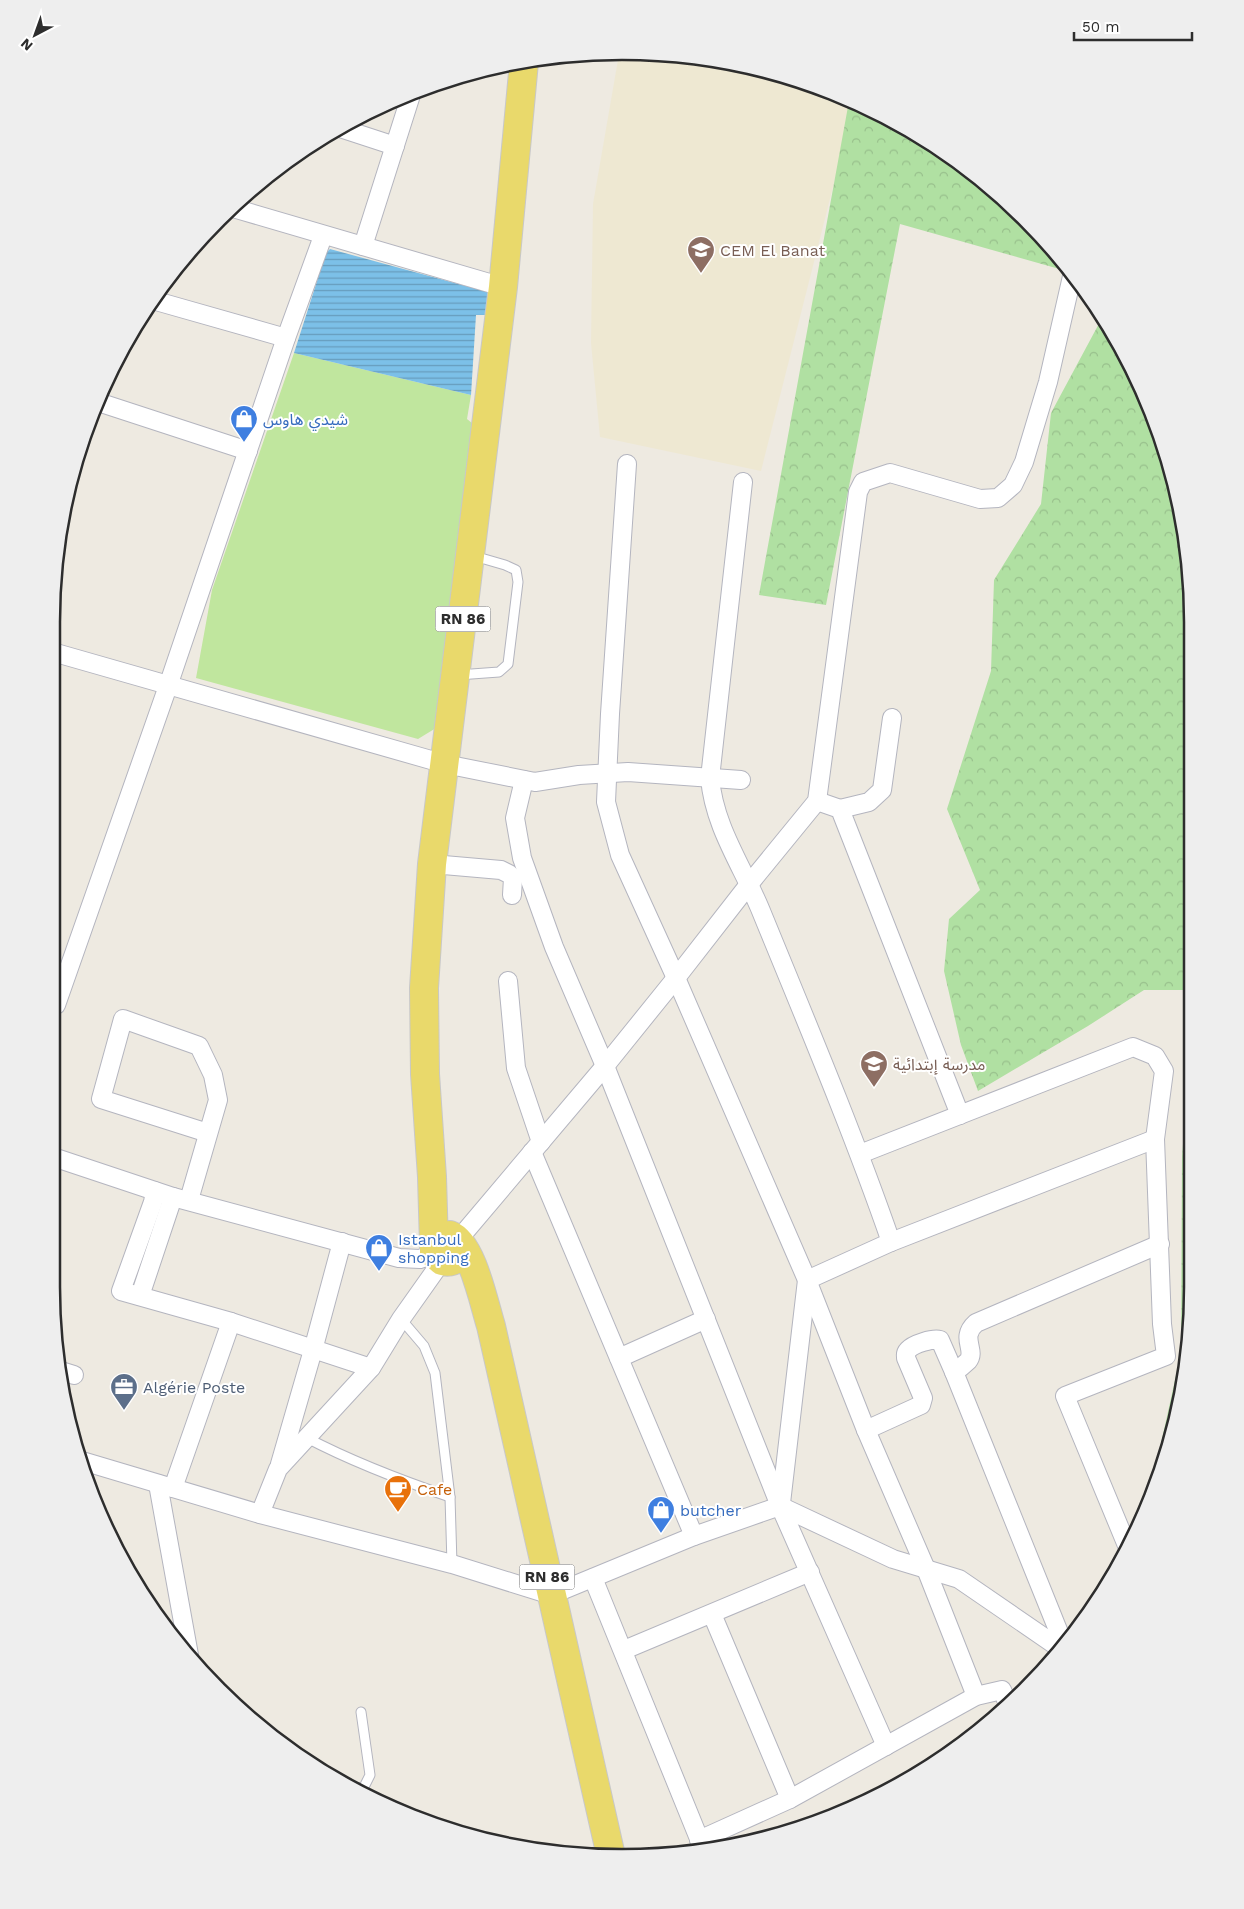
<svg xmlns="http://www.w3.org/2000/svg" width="1244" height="1909" font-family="'Work Sans','Noto Sans Arabic',sans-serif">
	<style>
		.education { fill: #eee8d2 }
		.forest { fill: url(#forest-crowns) }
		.pitch { fill: #c0e69e }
		.water { fill: url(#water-rules) }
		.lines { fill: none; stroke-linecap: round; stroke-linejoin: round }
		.service-casing { stroke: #b4b5bf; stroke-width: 11 }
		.minor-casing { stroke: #b4b5bf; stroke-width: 20 }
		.primary-casing { stroke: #c8c8c8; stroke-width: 30 }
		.service { stroke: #fff; stroke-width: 9 }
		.minor { stroke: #fff; stroke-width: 18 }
		.primary { stroke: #e9d96b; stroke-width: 28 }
		.labels { text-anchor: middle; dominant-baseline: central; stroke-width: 4; stroke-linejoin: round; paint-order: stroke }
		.shield { fill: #fff; stroke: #6c6c6c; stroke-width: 1 }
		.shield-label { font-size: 15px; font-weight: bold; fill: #2d2d2d }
		.education-label { font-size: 16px; fill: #785e54; stroke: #fff; text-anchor: start }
		.shop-label { font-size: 16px; fill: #366cbe; stroke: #fff; text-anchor: start }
		.service-label { font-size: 16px; fill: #4e5e75; stroke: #fff; text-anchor: start }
		.food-label { font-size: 16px; fill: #c56008; stroke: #fff; text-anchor: start }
		.rim { fill: none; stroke: #2d2d2d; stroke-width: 2.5 }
	</style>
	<defs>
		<pattern id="forest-crowns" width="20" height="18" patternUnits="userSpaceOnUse" patternTransform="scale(1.25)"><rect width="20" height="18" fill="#b0e0a2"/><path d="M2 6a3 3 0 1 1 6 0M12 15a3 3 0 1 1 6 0" fill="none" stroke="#98c08c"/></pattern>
		<pattern id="water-rules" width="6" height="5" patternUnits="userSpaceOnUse" patternTransform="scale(1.25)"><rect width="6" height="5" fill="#7cc0e8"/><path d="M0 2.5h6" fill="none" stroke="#669cbc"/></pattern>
	</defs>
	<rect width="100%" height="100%" fill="#eeeae1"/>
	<path class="education" d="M619 54 696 56 805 81 854 104 761 471 600 437 591 343 593 204Z"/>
	<g class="forest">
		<path d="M849 101 907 128 998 193 1075 274 1091 301 1087 300 1070 272 900 224 826 605 759 595Z"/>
		<path d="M1102 318 1134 370 1173 475 1192 585 1190 990H1144L1088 1026 978 1091 961 1045 944 971 949 919 980 890 947 809 991 671 994 580 1041 504 1051 413Z"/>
		<path d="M1189 1064 1188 1361 1161 1462 1158 1457 1181 1353 1182 1157Z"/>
	</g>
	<path class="pitch" d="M294 353 471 395 467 419 478 428 436 728 418 739 196 678 212 590Z"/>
	<path class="water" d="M330 249 488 292 486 315H476L471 395 294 353 326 253Z"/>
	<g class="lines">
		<defs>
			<g id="service">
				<path d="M458 675 499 672 508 664 518 582 516 570 505 565 474 556"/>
				<path d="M401 1319 424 1346 435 1373 450 1497 452 1564"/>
				<path d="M307 1438C353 1462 400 1480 450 1497"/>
				<path d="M353 1789 364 1787 370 1775 361 1712"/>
			</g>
			<g id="minor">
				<path d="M340 128 395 146"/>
				<path d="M233 208 503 287"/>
				<path d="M363 246 411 95"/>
				<path d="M156 301 286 338"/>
				<path d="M98 402 248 451"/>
				<path d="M627 464 610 714 606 802 620 855 676 978 807 1280 866 1430 926 1569 976 1696"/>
				<path d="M743 482 710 778C714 827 743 867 761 911 806 1021 852 1130 891 1242"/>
				<path d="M56 653 445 764 535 782 579 775 628 772 741 780"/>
				<path d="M524 780 515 818 522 858 554 947 605 1066 780 1506 886 1746"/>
				<path d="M817 801 840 809 960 1115"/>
				<path d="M840 809 869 802 882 790 892 718"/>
				<path d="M432 864 501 870 509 874 513 878 512 895"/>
				<path d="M508 981 516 1068 541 1142"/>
				<path d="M56 1005 168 686 286 338 323 236"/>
				<path d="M532 1152 694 1536"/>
				<path d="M860 1154 1133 1047 1155 1056 1164 1071 1155 1139 1162 1324 1166 1356 1065 1396 1128 1548"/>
				<path d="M56 1158 173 1197 399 1258 420 1259 434 1254"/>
				<path d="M155 1191 153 1202 121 1291 231 1322 371 1368"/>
				<path d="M189 1200 218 1100 213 1075 199 1046 123 1019 101 1099 208 1133"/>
				<path d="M458 1240 605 1066 676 978 750 883 817 801 858 492 863 482 890 473 980 499 998 498 1013 485 1024 462 1048 382 1073 272"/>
				<path d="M140 1296 173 1197"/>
				<path d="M619 1358 706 1319"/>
				<path d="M58 1370 74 1375"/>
				<path d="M954 1372C959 1369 964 1365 968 1361 977 1350 959 1338 976 1323L1160 1244"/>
				<path d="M866 1430 921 1405 923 1398 906 1358C906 1354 905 1353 908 1350 913 1344 933 1338 940 1340L954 1372 1064 1645"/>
				<path d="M79 1460 260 1514 452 1564 551 1595 694 1536 780 1506 893 1559 959 1579 1061 1649"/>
				<path d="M280 1464 313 1350 342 1242"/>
				<path d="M158 1484 189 1655"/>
				<path d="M173 1488 231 1322"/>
				<path d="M781 1503 807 1280 891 1242 1155 1139"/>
				<path d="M260 1514 278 1469 371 1368 401 1319 442 1261"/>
				<path d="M593 1578 704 1851"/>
				<path d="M712 1614 790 1799"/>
				<path d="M624 1650 810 1572"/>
				<path d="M699 1840 790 1799 976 1696 1002 1690 1007 1702"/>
			</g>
			<g id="primary">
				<path d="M460 1244C463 1256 454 1264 442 1261L434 1254V1245L440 1237 450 1235C472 1243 484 1304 491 1326L611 1856"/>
				<path d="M434 1245 432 1177 425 1074 424 988 432 864 503 287 524 62"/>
			</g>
		</defs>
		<use href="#service" class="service-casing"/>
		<use href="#minor" class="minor-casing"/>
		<use href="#primary" class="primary-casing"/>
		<use href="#service" class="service"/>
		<use href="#minor" class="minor"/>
		<use href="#primary" class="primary"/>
	</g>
	<defs>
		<symbol id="school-pin" viewBox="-11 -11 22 30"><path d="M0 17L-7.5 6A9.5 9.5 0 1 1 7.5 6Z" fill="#8d6e63" stroke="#fff"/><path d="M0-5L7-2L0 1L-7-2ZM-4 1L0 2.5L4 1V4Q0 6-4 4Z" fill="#fff"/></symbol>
		<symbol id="shop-pin" viewBox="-11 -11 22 30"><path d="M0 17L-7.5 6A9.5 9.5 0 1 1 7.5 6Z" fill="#3f7fe0" stroke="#fff"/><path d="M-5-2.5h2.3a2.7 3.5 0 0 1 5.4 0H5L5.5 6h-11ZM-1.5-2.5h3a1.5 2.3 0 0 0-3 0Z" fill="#fff"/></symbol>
		<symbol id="office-pin" viewBox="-11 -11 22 30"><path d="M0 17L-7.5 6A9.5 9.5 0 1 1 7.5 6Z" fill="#5c6f8a" stroke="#fff"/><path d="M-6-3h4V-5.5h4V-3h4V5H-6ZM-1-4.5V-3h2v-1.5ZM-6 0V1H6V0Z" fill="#fff"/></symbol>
		<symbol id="cafe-pin" viewBox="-11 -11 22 30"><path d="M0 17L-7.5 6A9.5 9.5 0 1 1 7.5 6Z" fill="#e8710a" stroke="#fff"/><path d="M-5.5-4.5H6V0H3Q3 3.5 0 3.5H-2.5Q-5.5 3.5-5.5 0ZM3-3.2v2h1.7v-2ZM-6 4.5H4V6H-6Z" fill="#fff"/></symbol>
	</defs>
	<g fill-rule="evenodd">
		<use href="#school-pin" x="685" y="234" width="32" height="43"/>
		<use href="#shop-pin" x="228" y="403" width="32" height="43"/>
		<use href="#school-pin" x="858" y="1048" width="32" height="43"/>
		<use href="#shop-pin" x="363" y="1232" width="32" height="43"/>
		<use href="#office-pin" x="108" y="1371" width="32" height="43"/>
		<use href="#cafe-pin" x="382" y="1473" width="32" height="43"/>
		<use href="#shop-pin" x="645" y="1494" width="32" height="43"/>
	</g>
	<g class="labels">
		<g class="shield">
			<rect x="435.5" y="606.5" width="55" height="25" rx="4"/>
			<rect x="519.5" y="1564.5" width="55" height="25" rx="4"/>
		</g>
		<g class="shield-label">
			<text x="463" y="619">RN 86</text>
			<text x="547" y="1577">RN 86</text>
		</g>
		<g class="education-label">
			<text x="720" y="250">CEM El Banat</text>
			<text x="893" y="1064">مدرسة إبتدائية</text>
		</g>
		<g class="shop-label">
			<text x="263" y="419">شيدي هاوس</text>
			<text x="398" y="1239">Istanbul<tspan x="398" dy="18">shopping</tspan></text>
			<text x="680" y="1510">butcher</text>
		</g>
		<g class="service-label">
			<text x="143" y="1387">Algérie Poste</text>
		</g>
		<g class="food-label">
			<text x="417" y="1489">Cafe</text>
		</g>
	</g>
	<path d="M0 0H1244V1909H0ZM622 60H622A562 562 0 0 1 1184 622V1287A562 562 0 0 1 622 1849H622A562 562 0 0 1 60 1287V622A562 562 0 0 1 622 60Z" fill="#eee" fill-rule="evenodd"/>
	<path class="rim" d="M622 60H622A562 562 0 0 1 1184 622V1287A562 562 0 0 1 622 1849H622A562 562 0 0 1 60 1287V622A562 562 0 0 1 622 60Z"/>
	<g transform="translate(35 35) rotate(221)" stroke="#ffffff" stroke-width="4" paint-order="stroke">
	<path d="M0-4L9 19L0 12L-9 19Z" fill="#2d2d2d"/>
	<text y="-8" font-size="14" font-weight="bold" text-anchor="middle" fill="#2d2d2d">N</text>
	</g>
	<path d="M1074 32v8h118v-8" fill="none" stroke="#2d2d2d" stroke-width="2.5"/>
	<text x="1082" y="32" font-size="15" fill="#2d2d2d" stroke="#ffffff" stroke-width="4" paint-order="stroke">50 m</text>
</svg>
